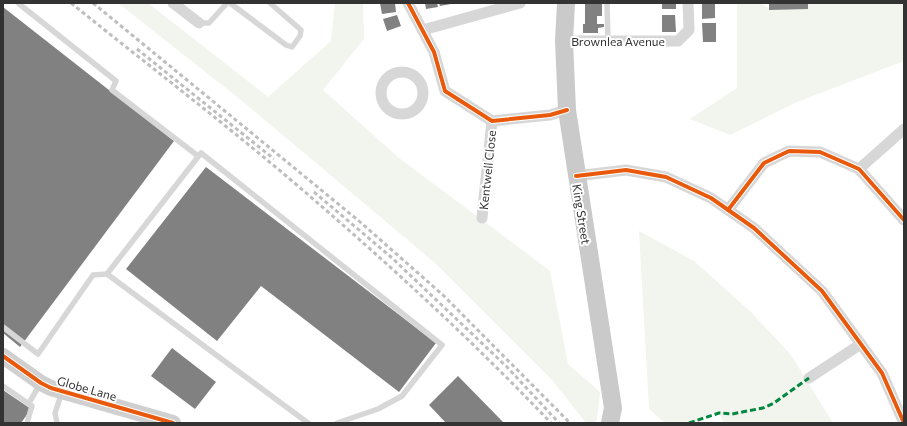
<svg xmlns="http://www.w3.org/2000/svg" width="907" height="426" font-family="Commissioner,sans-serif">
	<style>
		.green { fill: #f1f5ed }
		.building { fill: #818181 }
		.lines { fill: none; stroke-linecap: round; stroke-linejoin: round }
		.lane { stroke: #d7d7d7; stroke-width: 5.5 }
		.street { stroke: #d7d7d7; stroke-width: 11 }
		.secondary { stroke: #d0d0d0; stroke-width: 16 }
		.primary { stroke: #cacaca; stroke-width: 18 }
		.rail { stroke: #bebebe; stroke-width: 3; stroke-dasharray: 4 3; stroke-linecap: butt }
		.quiet { stroke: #00873e; stroke-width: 3; stroke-dasharray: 6 3; stroke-linecap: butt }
		.cycleway-casing { stroke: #fff; stroke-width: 6 }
		.cycleway { stroke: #e8590c; stroke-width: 4 }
		.labels { text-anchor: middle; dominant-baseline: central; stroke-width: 4; stroke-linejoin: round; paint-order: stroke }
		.street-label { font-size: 12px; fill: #333; stroke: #fff }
	</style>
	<rect width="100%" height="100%" fill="#fff"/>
	<g class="green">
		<path d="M118 3H148L268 97 331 41 335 3H363L364 39 323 90 399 158 550 271 568 364 600 392 597 420 593 423H586L552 380 434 262 241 100Z"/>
		<path d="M737 3H760L770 9 800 3H904V61L797 102 730 135 690 119 737 88Z"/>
		<path d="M639 231 694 261 752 313 791 355 833 423H724L719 413 713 412 690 423H665L649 409Z"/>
	</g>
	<g class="building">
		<path d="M380 3H395L396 12 382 14Z"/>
		<path d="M425 3H437L438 7 426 9Z"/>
		<path d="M439 3H451V4L440 6Z"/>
		<path d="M585 3H602V16H597V24H604V27L598 28V33H583V24H585Z"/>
		<rect x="662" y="3" width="14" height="6"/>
		<path d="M702 3H715V18L702 19Z"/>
		<path d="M769 3H808V9L769 10Z"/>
		<path d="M3 7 174 141 20 347 3 333Z"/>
		<path d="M397 15 401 26 387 31 383 19Z"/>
		<path d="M662 15H675L676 32H662Z"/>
		<path d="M702 23H716V42H703Z"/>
		<path d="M206 167 436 343 399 392 261 286 217 341 126 269Z"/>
		<path d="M172 348 216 382 195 409 151 376Z"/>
		<path d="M458 376 504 423H446L429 405Z"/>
		<path d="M3 390 31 409 21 423H3Z"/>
	</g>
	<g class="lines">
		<g class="lane">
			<path d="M18 3 116 81 112 90 198 156"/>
			<path d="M230 3 286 45 292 47 300 36 301 30 270 3"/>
			<path d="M607 3 608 41"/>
			<path d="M199 23H209L227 3"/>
			<path d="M3 327 38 354 93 275 107 274"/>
			<path d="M3 386 32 406 27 423"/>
			<path d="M29 403 40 384"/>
			<path d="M57 423 55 413 62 392"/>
			<path d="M308 423 107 274 201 153 442 345 402 396 378 409 337 423"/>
		</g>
		<g class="street">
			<path d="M173 3 199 23"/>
			<path d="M408 3 434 52 445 91 492 121 550 115 567 110"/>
			<path d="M423 30 520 3"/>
			<path d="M564 41H678L689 30 688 3"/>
			<circle cx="402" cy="93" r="21"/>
			<path d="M859 169 904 129"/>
			<path d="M576 176 626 170 666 177 711 198 754 228 822 291 882 373 904 423"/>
			<path d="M728 210 764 163 789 151 820 152 859 169 904 220"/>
			<path d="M482 218 492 121"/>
			<path d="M809 378 861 344"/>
		</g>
		<path class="secondary" d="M3 356 41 383 51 388 173 423"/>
		<path class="primary" d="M566 3 564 41 567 110 613 408 610 423"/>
		<g class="rail">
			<path d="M71 3C144 62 219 119 291 180 381 257 469 337 551 423"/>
			<path d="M93 3 359 221 444 296 570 423"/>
			<path d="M137 49 274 159"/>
			<path d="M314 192 391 257 507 367 559 423"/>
		</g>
		<path class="quiet" d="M689 423 719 413 732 414 763 408 774 403 809 378"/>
		<defs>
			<g id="cycleway">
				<path d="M408 3 434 52 445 91 492 121 550 115 567 110"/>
				<path d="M576 176 626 170 666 177 711 198 754 228 822 291 882 373 904 423"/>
				<path d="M728 210 764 163 789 151 820 152 859 169 904 220"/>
				<path d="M3 356 41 383 51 388 173 423"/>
			</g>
		</defs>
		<use href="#cycleway" class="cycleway-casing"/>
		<use href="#cycleway" class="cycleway"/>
	</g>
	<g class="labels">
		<g class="street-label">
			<text x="618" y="41">Brownlea Avenue</text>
			<text transform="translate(487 170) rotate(-84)">Kentwell Close</text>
			<text transform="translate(582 214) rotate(81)">King Street</text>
			<text transform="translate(87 388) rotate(16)">Globe Lane</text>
		</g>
	</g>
	<rect width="907" height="426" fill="none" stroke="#333333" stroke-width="8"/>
</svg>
